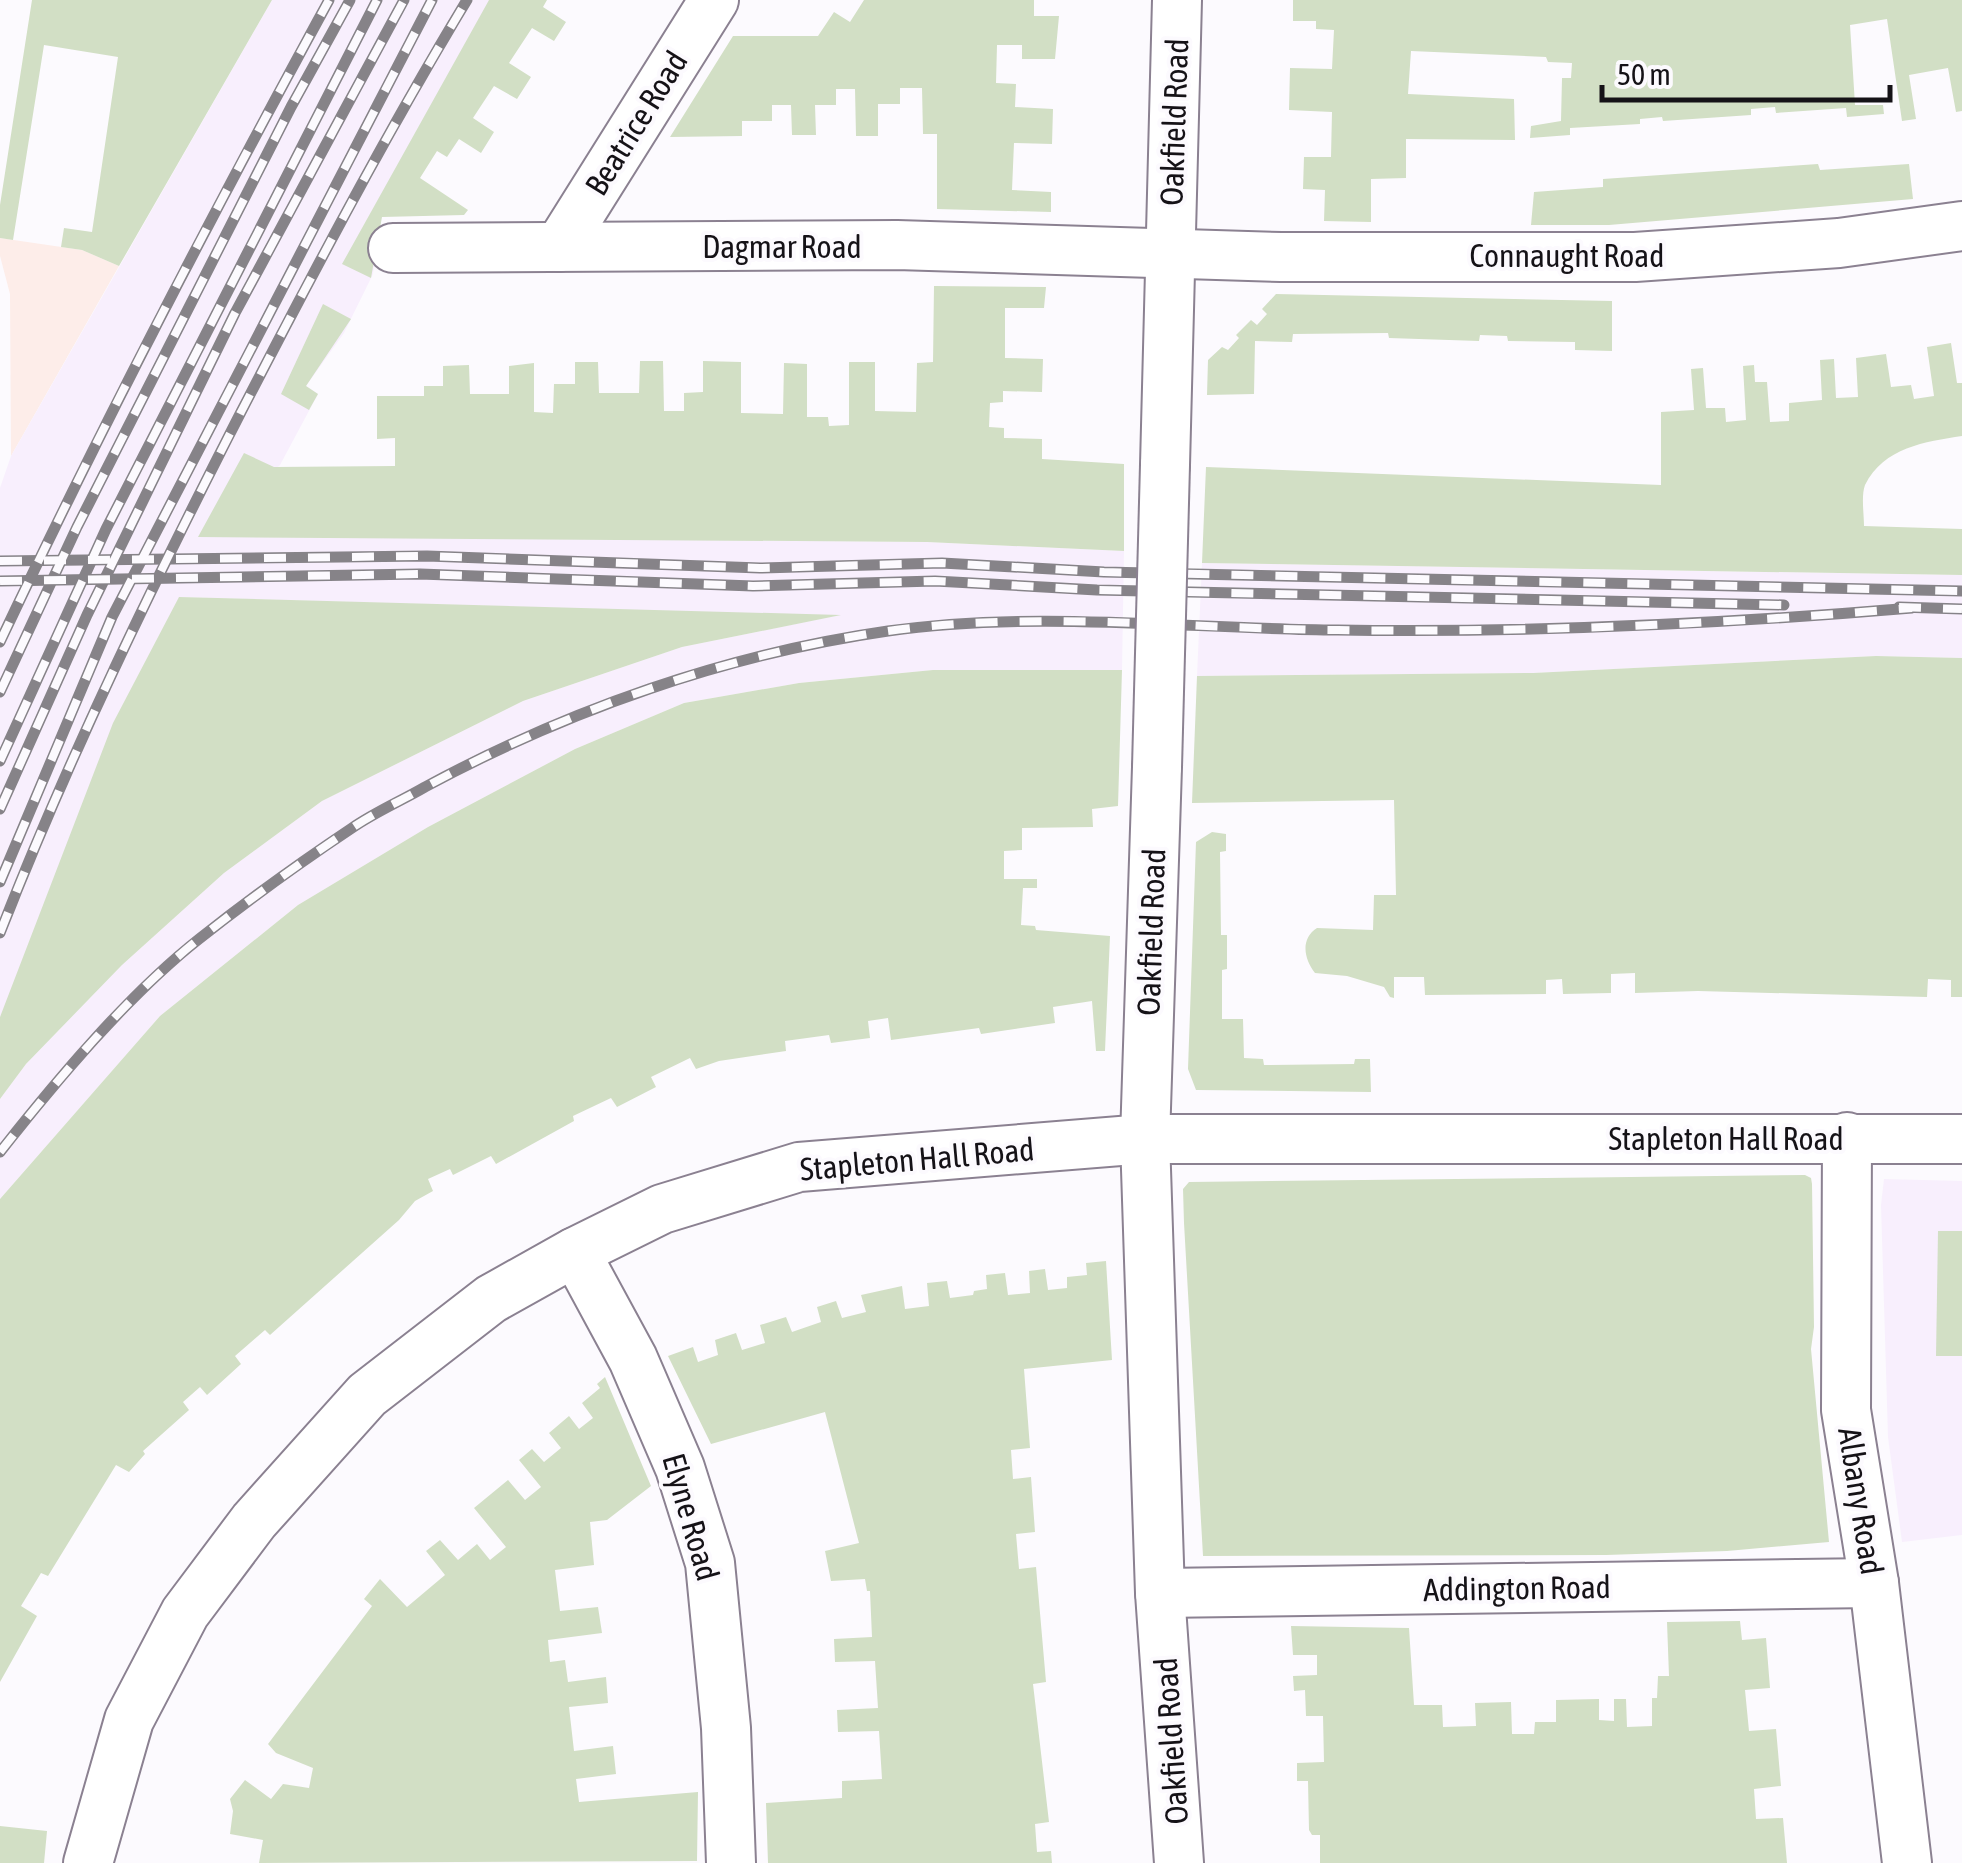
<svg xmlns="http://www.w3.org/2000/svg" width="1962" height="1863" font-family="'Asap Condensed',sans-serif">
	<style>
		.commercial { fill: #fdede9 }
		.built { fill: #f8effd }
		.green { fill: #d2dfc5 }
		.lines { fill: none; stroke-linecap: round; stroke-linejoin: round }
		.minor-casing { stroke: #8b8191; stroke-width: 52 }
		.minor { stroke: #fff; stroke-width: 48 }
		.rail-casing { stroke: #868388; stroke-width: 11 }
		.rail { stroke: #fcfafe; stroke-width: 8; stroke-dasharray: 22; stroke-linecap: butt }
		.minor-bridge-casing { stroke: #8b8191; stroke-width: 52; stroke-linecap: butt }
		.minor-bridge { stroke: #fff; stroke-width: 48 }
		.labels { text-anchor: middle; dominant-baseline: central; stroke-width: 8; stroke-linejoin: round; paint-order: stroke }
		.street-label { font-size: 32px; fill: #151217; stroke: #fcfafe }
	</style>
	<rect width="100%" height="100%" fill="#fcfafe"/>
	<path class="commercial" d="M0 238 82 250 119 266 11 456 10 294 0 256Z"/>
	<g class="built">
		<path d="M272 0H504L381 217 373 274 344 333 306 386 318 394 280 465 199 535 927 542 1124 551 1122 670H933L799 683 684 703 575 749 428 827 298 905 160 1016 0 1199V1099L26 1064 122 965 224 873 322 801 523 701 682 647 835 616 179 597 0 1017V488L11 456Z"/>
		<path d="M1202 563 1962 575V658L1876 656 1533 673 1197 676Z"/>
		<path d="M1884 1179 1962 1181V1535L1902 1542 1888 1437 1881 1205Z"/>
	</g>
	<g class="green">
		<path d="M32 0H272L119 266 82 250 61 247 64 228 92 232 118 57 44 45 13 240 0 238V205Z"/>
		<path d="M489 0H547L543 7 566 22 554 41 532 28 509 63 531 77 517 99 494 86 473 118 494 132 481 153 459 139 447 157 437 151 420 178 468 210 464 215 382 217 371 278 342 264Z"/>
		<path d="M864 0H1034V16H1059L1055 59H1022V45H997L996 83 1016 84 1015 107 1053 109 1052 144 1014 143 1012 190 1051 192V212L937 209V134H923L922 88H900V104H878V136H856L855 89H836V105H815L816 135H792L791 105H772V121H742V136L670 137 733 36H818L834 12 850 22Z"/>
		<path d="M1293 0H1962V111L1956 112 1948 68 1909 75 1916 119 1902 121 1887 19 1850 25 1855 105H1883L1884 114 1847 117 1846 108 1776 113 1775 107 1751 109V115L1663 121 1662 117 1640 119V124L1570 128V135L1530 138 1531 126 1561 121 1562 78H1571L1572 63 1548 62 1546 57 1411 51 1408 94 1514 99 1515 140 1406 139V178L1371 179V222L1324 221 1325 190 1303 189 1304 157H1331L1332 112 1289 110 1290 68 1332 69 1334 30 1316 29V21H1293Z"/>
		<path d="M1818 164 1820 170 1909 164 1913 199 1609 225H1531L1534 192 1603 187V179Z"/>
		<path d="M934 286 1046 287 1044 308H1005V358L1043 359 1042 392 1003 391V402L990 403 989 427 1004 428V438L1042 439V459L1124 464V551L927 542 198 537 244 453 274 467 395 466V438L377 439V396H424V386H443V366L469 365 470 394H509V366L534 363V412L553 413 554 384H575V362H598L599 393H639L640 361H663L664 411H684V393L703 392V361L741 362V413L783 414 784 363 807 364V417H828L829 426 849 425V362H875V411L916 412 917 363 933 362Z"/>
		<path d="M1276 294 1612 301V351L1575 350V342L1508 341 1507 336 1480 335 1479 341 1389 338 1388 333 1293 334 1292 342 1255 341 1254 394 1207 395 1208 360 1222 347 1228 350 1239 338 1236 335 1251 320 1257 325 1267 314 1262 309Z"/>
		<path d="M323 304 351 319 306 386 318 394 309 410 281 394Z"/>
		<path d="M1951 343 1957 383H1962V436C1925 442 1884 447 1865 485 1861 496 1864 514 1864 526L1962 529V575L1202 563 1206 467 1661 485V412L1694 410 1691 369 1703 368 1706 408H1725L1726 422 1746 420 1743 366 1754 365 1755 382H1767L1770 422 1789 421V403L1822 400 1820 360 1834 359 1836 398 1858 397 1856 358 1886 354 1891 387 1911 385 1914 399 1934 396 1927 347Z"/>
		<path d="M179 597 841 615 682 647 523 701 322 801 224 873 122 965 26 1064 0 1099V1017L113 723Z"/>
		<path d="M1876 656 1962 658V997H1951V980L1928 979 1927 997 1698 991 1635 993V973L1611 974V993L1563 994 1562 979 1546 980V994L1425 995 1424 977H1394V998L1390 997 1384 987 1347 976 1315 973C1304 959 1300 939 1317 928L1373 930 1374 895H1396L1394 800 1192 803 1197 676 1533 673Z"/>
		<path d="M933 670H1122L1118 806 1092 809 1093 827 1022 828V850L1004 851V879H1037V888H1023L1021 925 1035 926 1036 930 1110 936 1105 1051H1096L1092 1001 1053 1007 1055 1023 981 1034 979 1028 891 1040 888 1018 868 1021 870 1038 831 1043 829 1035 785 1041 786 1051 719 1061 696 1069 690 1058 651 1077 656 1087 617 1107 611 1098 573 1116 574 1121 496 1164 491 1156 453 1175 450 1169 428 1179 433 1191 415 1201 399 1220 270 1335 265 1330 235 1356 241 1364 207 1395 200 1387 183 1402 189 1410 143 1451 145 1454 129 1472 116 1465 48 1576 41 1573 21 1606 37 1616 0 1682V1199L160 1016 298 905 428 827 575 749 684 703 799 683Z"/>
		<path d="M1212 832 1226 834V851L1220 852 1221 935H1227V969L1222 970V1019H1243L1244 1058 1263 1059 1264 1065 1354 1064 1355 1059H1370L1371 1092 1196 1090 1188 1069 1196 842Z"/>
		<path d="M1805 1175 1811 1178 1812 1184 1814 1327 1811 1349 1829 1542 1727 1551 1606 1555 1203 1556 1184 1223 1183 1189 1189 1182Z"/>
		<path d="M1938 1231H1962V1356H1936Z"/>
		<path d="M1106 1261 1112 1360 1024 1369 1030 1448 1011 1450 1013 1479 1031 1477 1035 1532 1016 1534 1019 1569 1036 1567 1046 1682 1033 1684 1049 1822 1035 1824 1037 1852 1051 1851 1052 1863H768L766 1803 842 1798V1781L882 1779 879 1731 838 1732 837 1710 878 1708 875 1661 835 1662 834 1639 872 1637 870 1591H867L865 1579 831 1581 825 1551 859 1543 825 1412 711 1444 668 1356 693 1347 698 1362 718 1355 715 1340 736 1333 742 1350 765 1343 760 1325 786 1317 792 1332 821 1322 817 1307 836 1301 842 1318 866 1312 861 1295 902 1286 905 1309 929 1306 927 1283 947 1281 950 1298 973 1295 974 1291 987 1289 986 1275 1005 1273 1008 1295 1030 1293 1029 1271 1045 1269 1048 1290 1067 1288V1277L1087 1275 1086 1263Z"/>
		<path d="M605 1377 651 1486 607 1520 590 1522 594 1565 555 1570 560 1611 598 1607 602 1633 548 1640 550 1662 565 1660 568 1682 606 1677 608 1703 569 1707 574 1751 613 1746 616 1774 576 1779 579 1802 698 1792 697 1861 259 1863 263 1840 230 1834 233 1811 230 1799 245 1780 271 1799 283 1784 309 1788 313 1768 276 1753 268 1744 372 1606 364 1599 380 1579 407 1607 445 1575 426 1551 440 1540 458 1560 477 1544 490 1560 506 1547 474 1508 508 1480 525 1500 541 1487 519 1460 532 1449 544 1462 561 1448 549 1433 569 1416 579 1429 593 1418 582 1403 600 1388 597 1384Z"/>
		<path d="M1740 1621 1742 1640 1766 1638 1770 1688 1745 1690 1749 1731 1776 1729 1781 1786 1754 1789 1756 1819 1783 1818 1787 1863H1320V1835H1312L1309 1830 1308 1781H1297V1763L1324 1762 1323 1716H1306L1305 1690 1294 1691 1293 1676 1317 1675V1655H1293L1291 1626 1409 1628 1414 1705H1442L1443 1727 1476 1726 1475 1703 1511 1702 1512 1734H1534L1535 1722H1556V1700L1599 1699V1720L1614 1721V1699H1626L1627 1727 1652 1726V1698H1657L1658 1676H1669L1667 1622Z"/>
		<path d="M0 1826 47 1831 44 1863H0Z"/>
	</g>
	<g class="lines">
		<defs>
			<g id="minor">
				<path d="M559 247 714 0"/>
				<path d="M393 248 897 245 1281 257H1635L1839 243 1962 226"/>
				<path d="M1165 465 1177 0"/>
				<path d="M1157 767 1145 1139 1160 1593 1179 1863"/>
				<path d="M1847 1137 1846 1410 1874 1583 1907 1863"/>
				<path d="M575 1252 633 1359 680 1468 710 1563 726 1728 731 1863"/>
				<path d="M1160 1593 1874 1583"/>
				<path d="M88 1863 129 1720 185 1613 254 1521 367 1395 491 1299 575 1252 662 1209 799 1167 1145 1139H1962"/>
			</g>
		</defs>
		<use href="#minor" class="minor-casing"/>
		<use href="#minor" class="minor"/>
		<defs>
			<g id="rail">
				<path d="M0 561 427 556 760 568 942 563 1104 572 1962 591"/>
				<path d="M0 581 420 574 753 586 935 581 1097 590 1784 605"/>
				<path d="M1899 607 1962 609"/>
				<path d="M0 642C102 425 214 211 329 0"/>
				<path d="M0 692 77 527 291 107 350 0"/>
				<path d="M0 761 106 529 377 0"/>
				<path d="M0 809 87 615 235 313 404 0"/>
				<path d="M0 882 112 617 432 0"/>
				<path d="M0 933C70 754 154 582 241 412 313 273 386 134 467 0"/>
				<path d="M0 1152C56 1081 128 995 199 939 247 901 301 862 352 828 375 812 401 801 425 787 568 710 727 654 888 631 1036 610 1189 629 1338 630 1530 633 1721 624 1912 608"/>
			</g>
		</defs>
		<use href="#rail" class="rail-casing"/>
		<use href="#rail" class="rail"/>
		<defs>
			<path id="minor-bridge" d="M1157 767 1165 465"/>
		</defs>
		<use href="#minor-bridge" class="minor-bridge-casing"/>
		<use href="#minor-bridge" class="minor-bridge"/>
	</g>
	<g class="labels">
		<g class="street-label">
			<text transform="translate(1174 122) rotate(-88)">Oakfield Road</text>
			<text transform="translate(636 123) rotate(-58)">Beatrice Road</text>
			<text x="782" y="246">Dagmar Road</text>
			<text x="1567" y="255">Connaught Road</text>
			<text transform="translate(1151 932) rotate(-88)">Oakfield Road</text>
			<text x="1726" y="1138">Stapleton Hall Road</text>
			<text transform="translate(917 1159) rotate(-5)">Stapleton Hall Road</text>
			<text transform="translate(1861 1501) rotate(81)">Albany Road</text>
			<text transform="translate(691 1517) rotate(74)">Elyne Road</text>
			<text transform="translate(1517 1588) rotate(-1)">Addington Road</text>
			<text transform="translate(1171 1741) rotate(-94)">Oakfield Road</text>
		</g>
	</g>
	<path d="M1602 85v15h288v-15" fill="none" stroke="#151217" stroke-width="5"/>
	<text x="1617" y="85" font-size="30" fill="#151217" stroke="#fcfafe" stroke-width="8" paint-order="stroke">50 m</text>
</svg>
